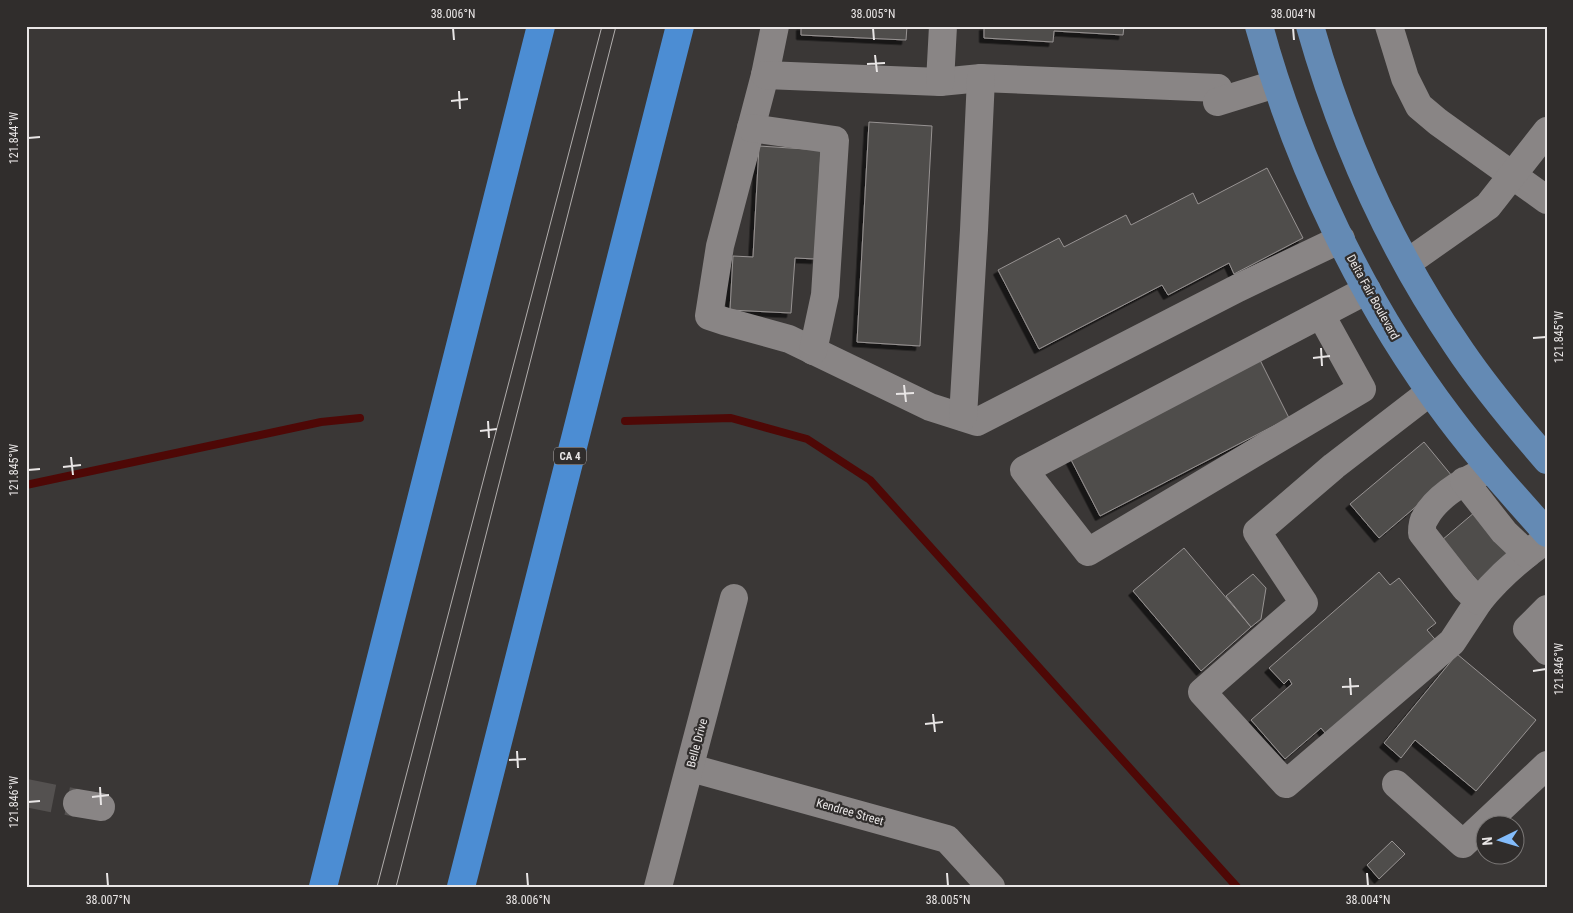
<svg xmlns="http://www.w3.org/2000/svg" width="1573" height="913" font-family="'Roboto Condensed',sans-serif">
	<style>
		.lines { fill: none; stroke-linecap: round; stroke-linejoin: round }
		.stream { stroke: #4e0806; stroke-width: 8 }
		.building { fill: #504d4c; stroke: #979392; filter: url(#shadow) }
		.minor-tunnel { stroke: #545150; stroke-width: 28; stroke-dasharray: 28 14; stroke-linecap: butt }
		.minor { stroke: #898585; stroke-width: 28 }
		.major { stroke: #648ab4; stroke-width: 28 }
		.highway { stroke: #4c8dd3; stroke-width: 28 }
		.tram { stroke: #b1aead; stroke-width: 1 }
		.ticks { fill: none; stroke: #e9e6e6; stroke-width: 2 }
		.labels { text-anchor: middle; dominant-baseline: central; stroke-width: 4.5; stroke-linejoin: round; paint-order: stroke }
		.shield { fill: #302d2c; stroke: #b2aeae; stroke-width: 1 }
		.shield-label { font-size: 11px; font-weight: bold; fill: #e9e6e6 }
		.street-label { font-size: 12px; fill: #e9e6e6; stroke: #302d2c }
		.neatline { fill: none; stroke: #e9e6e6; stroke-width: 2 }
		.ticks-label { font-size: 12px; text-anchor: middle; fill: #e9e6e6 }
	</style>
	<defs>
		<filter id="shadow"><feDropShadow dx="-4.5" dy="4.5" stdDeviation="0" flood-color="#0009"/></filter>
	</defs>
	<rect width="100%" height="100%" fill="#3a3736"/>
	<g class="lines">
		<g class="stream">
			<path d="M625 421 731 418 807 439 870 480 1237 887"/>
			<path d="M26 485 321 422 360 418"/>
		</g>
	</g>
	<g class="building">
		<path d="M801 26H907L906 40 801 35Z"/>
		<path d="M984 26H1124L1123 35 1054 31 1053 42 984 38Z"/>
		<path d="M869 122 932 126 920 346 857 342Z"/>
		<path d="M759 146 821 150 816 259 795 258 791 313 730 310 733 256 753 257Z"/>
		<path d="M1267 168 1303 238 1234 274 1229 263 1168 295 1162 285 1039 349 998 270 1059 238 1064 247 1126 215 1131 225 1193 193 1198 204Z"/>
		<path d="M1257 354 1289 418 1100 516 1067 452Z"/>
		<path d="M1424 442 1452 476 1379 538 1350 504Z"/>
		<path d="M1475 512 1512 555 1479 583 1442 540Z"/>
		<path d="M1184 548 1251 627 1201 671 1133 591Z"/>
		<path d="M1379 572 1390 585 1399 578 1436 623 1427 630 1439 644 1330 739 1321 728 1285 759 1251 720 1292 684 1289 679 1284 684 1269 668Z"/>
		<path d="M1253 574 1266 588 1261 619 1251 627 1226 596Z"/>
		<path d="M1457 654 1536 720 1476 791 1415 740 1401 758 1384 743Z"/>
		<path d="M1392 841 1405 854 1379 879 1367 865Z"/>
	</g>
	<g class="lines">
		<path class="minor-tunnel" d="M26 793 77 803"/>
		<g class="minor">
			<path d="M775 26 765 75 720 246 709 316 724 321 789 339 930 407 977 422 1238 288 1341 239"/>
			<path d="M1389 26 1405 78 1419 106 1438 122 1547 200"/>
			<path d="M765 75 940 82 981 78 1218 88"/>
			<path d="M940 82 943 26"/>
			<path d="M1217 102 1276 84"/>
			<path d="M751 128 835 140 825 295 813 351"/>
			<path d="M1407 263 1488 206 1547 131"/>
			<path d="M1321 315 1362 389 1088 552 1024 470 1367 290"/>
			<path d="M1430 392 1334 466 1257 532 1304 603 1202 692 1286 784 1452 642 1479 601"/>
			<path d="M963 417 974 230 981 78"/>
			<path d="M1490 469C1467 479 1437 495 1425 518 1422 522 1422 529 1422 533L1465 588 1479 601C1498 577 1523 556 1547 539"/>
			<path d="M1464 481 1504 532 1527 554"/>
			<path d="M1547 609 1527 629 1547 651"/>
			<path d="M691 768 947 839 991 887"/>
			<path d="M1396 784 1463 844 1547 765"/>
			<path d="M77 803 101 807"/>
			<path d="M658 887 734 598"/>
		</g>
		<g class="major">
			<path d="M1259 26C1296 162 1364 305 1449 417 1479 457 1513 495 1547 533"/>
			<path d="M1310 26C1342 139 1390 247 1456 344 1483 385 1515 423 1547 460"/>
		</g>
		<g class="highway">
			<path d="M323 887 541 26"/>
			<path d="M461 887 680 26"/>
		</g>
		<g class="tram">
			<path d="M377 887 602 26"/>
			<path d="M396 887 616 26"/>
		</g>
	</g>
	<path class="ticks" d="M453 28 454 40M873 28 874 40M1293 28 1294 40M875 55 877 72M867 64 885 63M459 91 460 109M451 101 468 99M28 138 40 137M1533 338 1546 337M1321 348 1322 366M1313 358 1330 356M904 385 906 402M896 394 914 393M488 421 489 438M480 431 497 429M71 457 73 475M63 467 81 465M28 470 40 469M1533 671 1546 669M1350 678 1351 695M1342 687 1359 686M933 714 935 732M925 724 943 722M517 751 518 768M509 760 526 759M100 787 101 805M92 797 109 795M28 802 40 801M107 873 108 886M527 873 528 886M947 873 948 886M1367 873 1368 886"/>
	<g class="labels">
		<rect class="shield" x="554" y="447.5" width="32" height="17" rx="4"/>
		<g class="shield-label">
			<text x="570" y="456">CA 4</text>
		</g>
		<g class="street-label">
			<text transform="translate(1373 297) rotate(61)">Delta Fair Boulevard</text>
			<text transform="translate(697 743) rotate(-75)">Belle Drive</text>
			<text transform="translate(850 812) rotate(16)">Kendree Street</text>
		</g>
	</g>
	<rect width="1573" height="913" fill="none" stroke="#302d2c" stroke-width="55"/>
	<g transform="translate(1500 840) rotate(265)"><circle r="24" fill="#302d2c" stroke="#7a7776"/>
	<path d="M0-4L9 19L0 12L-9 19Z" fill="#83bcfb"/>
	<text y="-8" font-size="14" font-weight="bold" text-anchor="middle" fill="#e9e6e6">N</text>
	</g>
	<rect x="28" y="28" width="1518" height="858" class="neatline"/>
	<g class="ticks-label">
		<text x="453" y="18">38.006°N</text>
		<text x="873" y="18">38.005°N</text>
		<text x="1293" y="18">38.004°N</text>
		<text transform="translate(14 138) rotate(-90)" y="4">121.844°W</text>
		<text transform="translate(1559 337) rotate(-90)" y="4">121.845°W</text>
		<text transform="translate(14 470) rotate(-90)" y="4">121.845°W</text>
		<text transform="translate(1559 669) rotate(-90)" y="4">121.846°W</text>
		<text transform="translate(14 802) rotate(-90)" y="4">121.846°W</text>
		<text x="108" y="904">38.007°N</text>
		<text x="528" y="904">38.006°N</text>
		<text x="948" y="904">38.005°N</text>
		<text x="1368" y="904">38.004°N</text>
	</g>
</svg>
